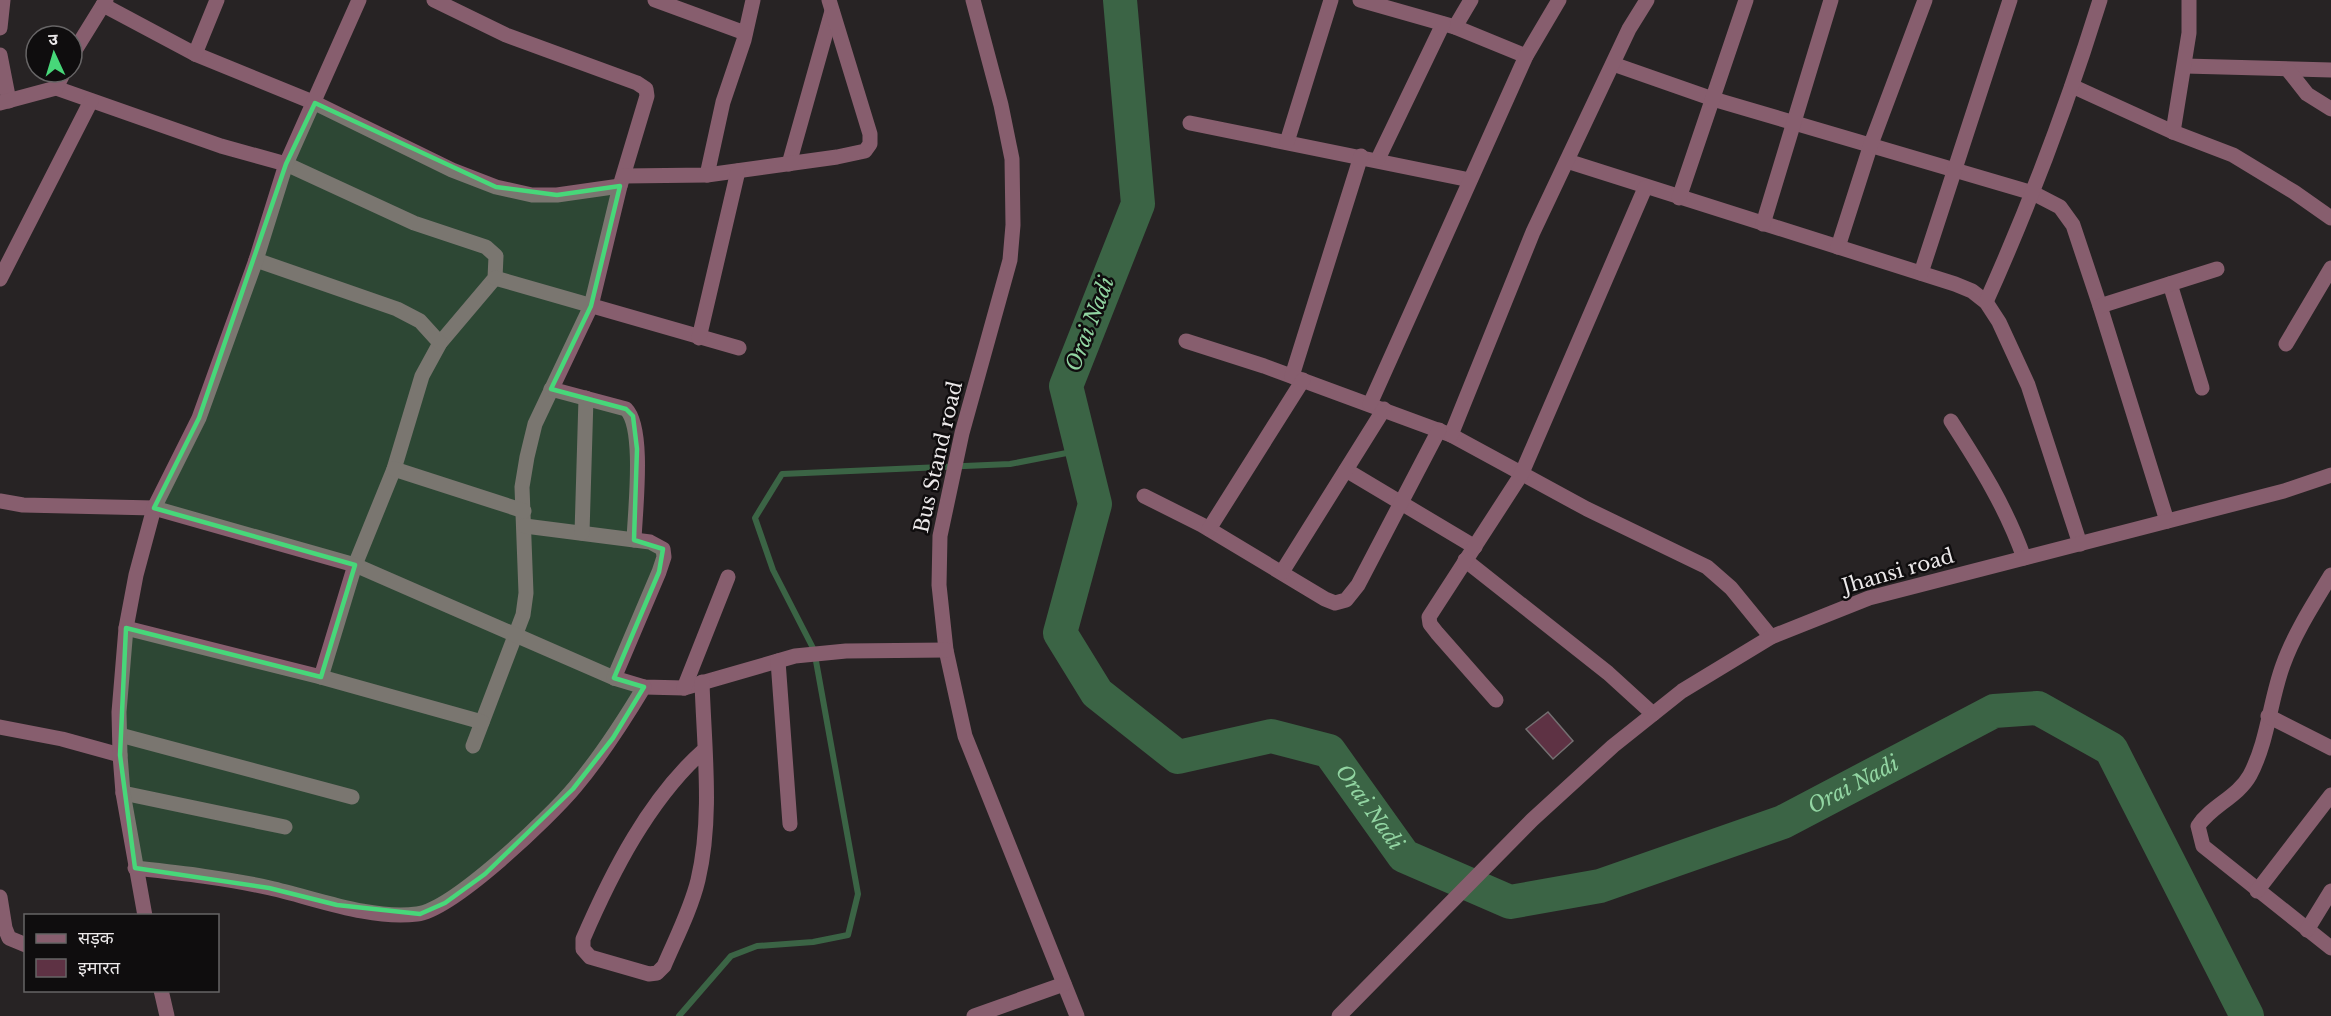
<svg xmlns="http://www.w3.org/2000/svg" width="2331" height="1016" font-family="'Libre Baskerville','Noto Sans Devanagari',serif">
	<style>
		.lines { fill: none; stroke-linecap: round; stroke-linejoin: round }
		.stream { stroke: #3b6445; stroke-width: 6 }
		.river { stroke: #3b6445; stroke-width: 34 }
		.building { fill: #5e3244; stroke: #746f71; stroke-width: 1.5 }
		.minor { stroke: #875e6e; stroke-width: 15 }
		.marked { fill: #47d779; fill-opacity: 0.2; stroke: #47d779; stroke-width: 4.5; stroke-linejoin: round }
		.labels { text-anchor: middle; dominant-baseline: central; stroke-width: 5; stroke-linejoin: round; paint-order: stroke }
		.street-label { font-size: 20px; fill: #ece9ea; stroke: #0f0d0e }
		.water-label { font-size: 21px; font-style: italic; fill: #92d5a2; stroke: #0f0d0e }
	</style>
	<rect width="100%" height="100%" fill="#272324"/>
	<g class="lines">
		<path class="stream" d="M679 1016 731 956 757 946 813 942 848 935 858 894 814 650 773 570 755 518 782 474 1010 464 1082 450"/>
		<path class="river" id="s1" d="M1120 0 1138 204 1066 386 1095 504 1060 633 1097 693 1178 757 1271 736 1329 751 1404 856 1510 902 1600 886 1783 822 1994 711 2038 708 2111 749 2247 1016"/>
	</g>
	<path class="building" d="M1548 712 1573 741 1553 759 1526 729Z"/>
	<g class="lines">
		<g class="minor">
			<path d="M434 0 506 35 637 83 646 89 647 96 620 186 591 306 535 424 527 457 522 487 526 593 523 615 473 746"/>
			<path d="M655 0 745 33"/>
			<path d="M973 0 1001 105 1012 159 1013 225 1010 260 962 433 940 536 939 585 946 650 965 736 1077 1016"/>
			<path d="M1360 0 1455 27 1526 56"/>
			<path d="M103 5 195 54 315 103 452 170 496 187 532 195H557L620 186"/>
			<path d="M1455 27 1471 0"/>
			<path d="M0 28 3 0"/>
			<path d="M195 54 217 0"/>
			<path d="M0 55 9 101"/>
			<path d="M72 55 106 0"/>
			<path d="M1613 64 1713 99 2033 193 2060 207 2073 225 2100 306 2167 521"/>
			<path d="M2185 66 2331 70"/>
			<path d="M2288 70 2307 94 2331 109"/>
			<path d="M2072 86 2173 132 2233 155 2294 192 2331 218"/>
			<path d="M56 88 221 146 286 164 414 223 486 247 496 256 495 278 440 343 422 376 394 469 355 565 321 677"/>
			<path d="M0 103 56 88 64 72"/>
			<path d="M1190 123 1470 180"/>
			<path d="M2173 132 2189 33V0"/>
			<path d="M1287 142 1331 0"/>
			<path d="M1378 159 1443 24"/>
			<path d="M1567 161 1955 284 1972 291 1986 302 1999 322 2028 385 2080 544"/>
			<path d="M789 164 832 11"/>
			<path d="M707 175 723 102 744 40 753 0"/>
			<path d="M624 176 707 175 837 157 865 151 870 144V134L829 0"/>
			<path d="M1679 198 1746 0"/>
			<path d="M1763 224 1831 0"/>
			<path d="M1838 247 1871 144 1925 0"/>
			<path d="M256 260 397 309 420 321 440 343"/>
			<path d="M1921 273 2010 0"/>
			<path d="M495 278 739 348"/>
			<path d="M0 279 91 101"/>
			<path d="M2170 284 2202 388"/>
			<path d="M1986 302C2030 204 2068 103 2100 0"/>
			<path d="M2100 306 2217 269"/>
			<path d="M699 338 738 171"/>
			<path d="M1186 341 1264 366 1451 435 1587 509 1707 567 1731 588 1771 637"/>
			<path d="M2286 344 2331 268"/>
			<path d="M1292 376 1361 156"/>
			<path d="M551 389 626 409C645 428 635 511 634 540"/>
			<path d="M1370 404 1526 56 1559 0"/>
			<path d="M1951 421C1980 466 2006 507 2024 558"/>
			<path d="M1451 435 1533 232 1629 29 1647 0"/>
			<path d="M394 469 524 511"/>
			<path d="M1346 470 1475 547"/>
			<path d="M1144 496 1202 525 1325 599 1335 603 1346 600 1358 585 1439 430"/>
			<path d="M0 501 23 505 154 508 355 565 614 678 644 687 684 688 795 656 846 651 946 650"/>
			<path d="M525 526 650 542 663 549 664 557 659 572 614 678"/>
			<path d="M1209 529 1303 380"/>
			<path d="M582 533 586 398"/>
			<path d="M1465 560 1608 673 1653 714"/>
			<path d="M1282 572 1384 409"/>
			<path d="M2331 575C2314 603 2294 634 2283 665 2270 700 2268 741 2250 775 2238 797 2211 806 2198 826L2203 846 2331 948"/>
			<path d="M126 628 321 677 482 722"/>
			<path d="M778 661 790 824"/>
			<path d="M702 682C704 747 713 817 698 880 691 909 676 938 664 966L657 973 649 974 590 957 583 949V939C612 872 649 799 704 750"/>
			<path d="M684 688 728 577"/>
			<path d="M1496 700 1437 633 1430 624 1429 617 1521 475 1645 188"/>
			<path d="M2268 716 2331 748"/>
			<path d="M0 727 62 739 120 755"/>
			<path d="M120 735 352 797"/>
			<path d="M123 793 285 827"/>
			<path d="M135 868C180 873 226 878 270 888 315 898 370 920 417 914 453 910 550 817 575 787 601 756 623 722 644 687"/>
			<path d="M2257 891 2331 795"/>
			<path d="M0 897 5 928 9 938 26 945"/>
			<path d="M145 916 123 793 120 755 119 712 126 628 136 575 154 508 199 418 256 260 286 164 359 0"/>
			<path d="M2307 930 2331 891"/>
			<path d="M161 990 167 1016"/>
			<path d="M974 1016 1064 984"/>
			<path d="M1339 1016 1532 820 1613 746 1682 691 1771 637 1869 598 2284 491 2331 475"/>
		</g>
	</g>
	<path class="marked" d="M315 103 496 187 557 195 620 186 591 306 551 389 626 409 633 416 637 449 634 540 663 549 659 572 614 678 644 687 613 738 573 789 485 874 445 903 420 914 337 905 269 888 135 868 120 755 126 628 321 677 355 565 154 508 199 418 286 164Z"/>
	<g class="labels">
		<g class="street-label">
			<text transform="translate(938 457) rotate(-77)">Bus Stand road</text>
			<text transform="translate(1898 571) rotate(-16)">Jhansi road</text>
		</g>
		<g class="water-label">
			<text transform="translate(1090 324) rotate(-69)">Orai Nadi</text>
			<text stroke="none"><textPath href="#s1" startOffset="1594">Orai Nadi</textPath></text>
			<text stroke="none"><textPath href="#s1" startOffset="1054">Orai Nadi</textPath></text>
		</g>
	</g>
	<rect x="24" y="914" width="195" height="78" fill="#0f0d0e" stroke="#676566" stroke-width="1.5"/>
	<rect x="36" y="934" width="30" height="9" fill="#875e6e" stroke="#676566" stroke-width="1.5"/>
	<text x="78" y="944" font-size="18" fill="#ece9ea">सड़क</text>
	<rect x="36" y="959" width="30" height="18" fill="#5e3244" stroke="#676566" stroke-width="1.5"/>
	<text x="78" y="974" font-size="18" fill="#ece9ea">इमारत</text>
	<g transform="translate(54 54) rotate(356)"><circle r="28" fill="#0f0d0e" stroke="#676566" stroke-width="1.5"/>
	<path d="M0-4.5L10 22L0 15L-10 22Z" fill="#47d779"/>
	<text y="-9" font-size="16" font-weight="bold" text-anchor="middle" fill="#ece9ea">उ</text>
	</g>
</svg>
